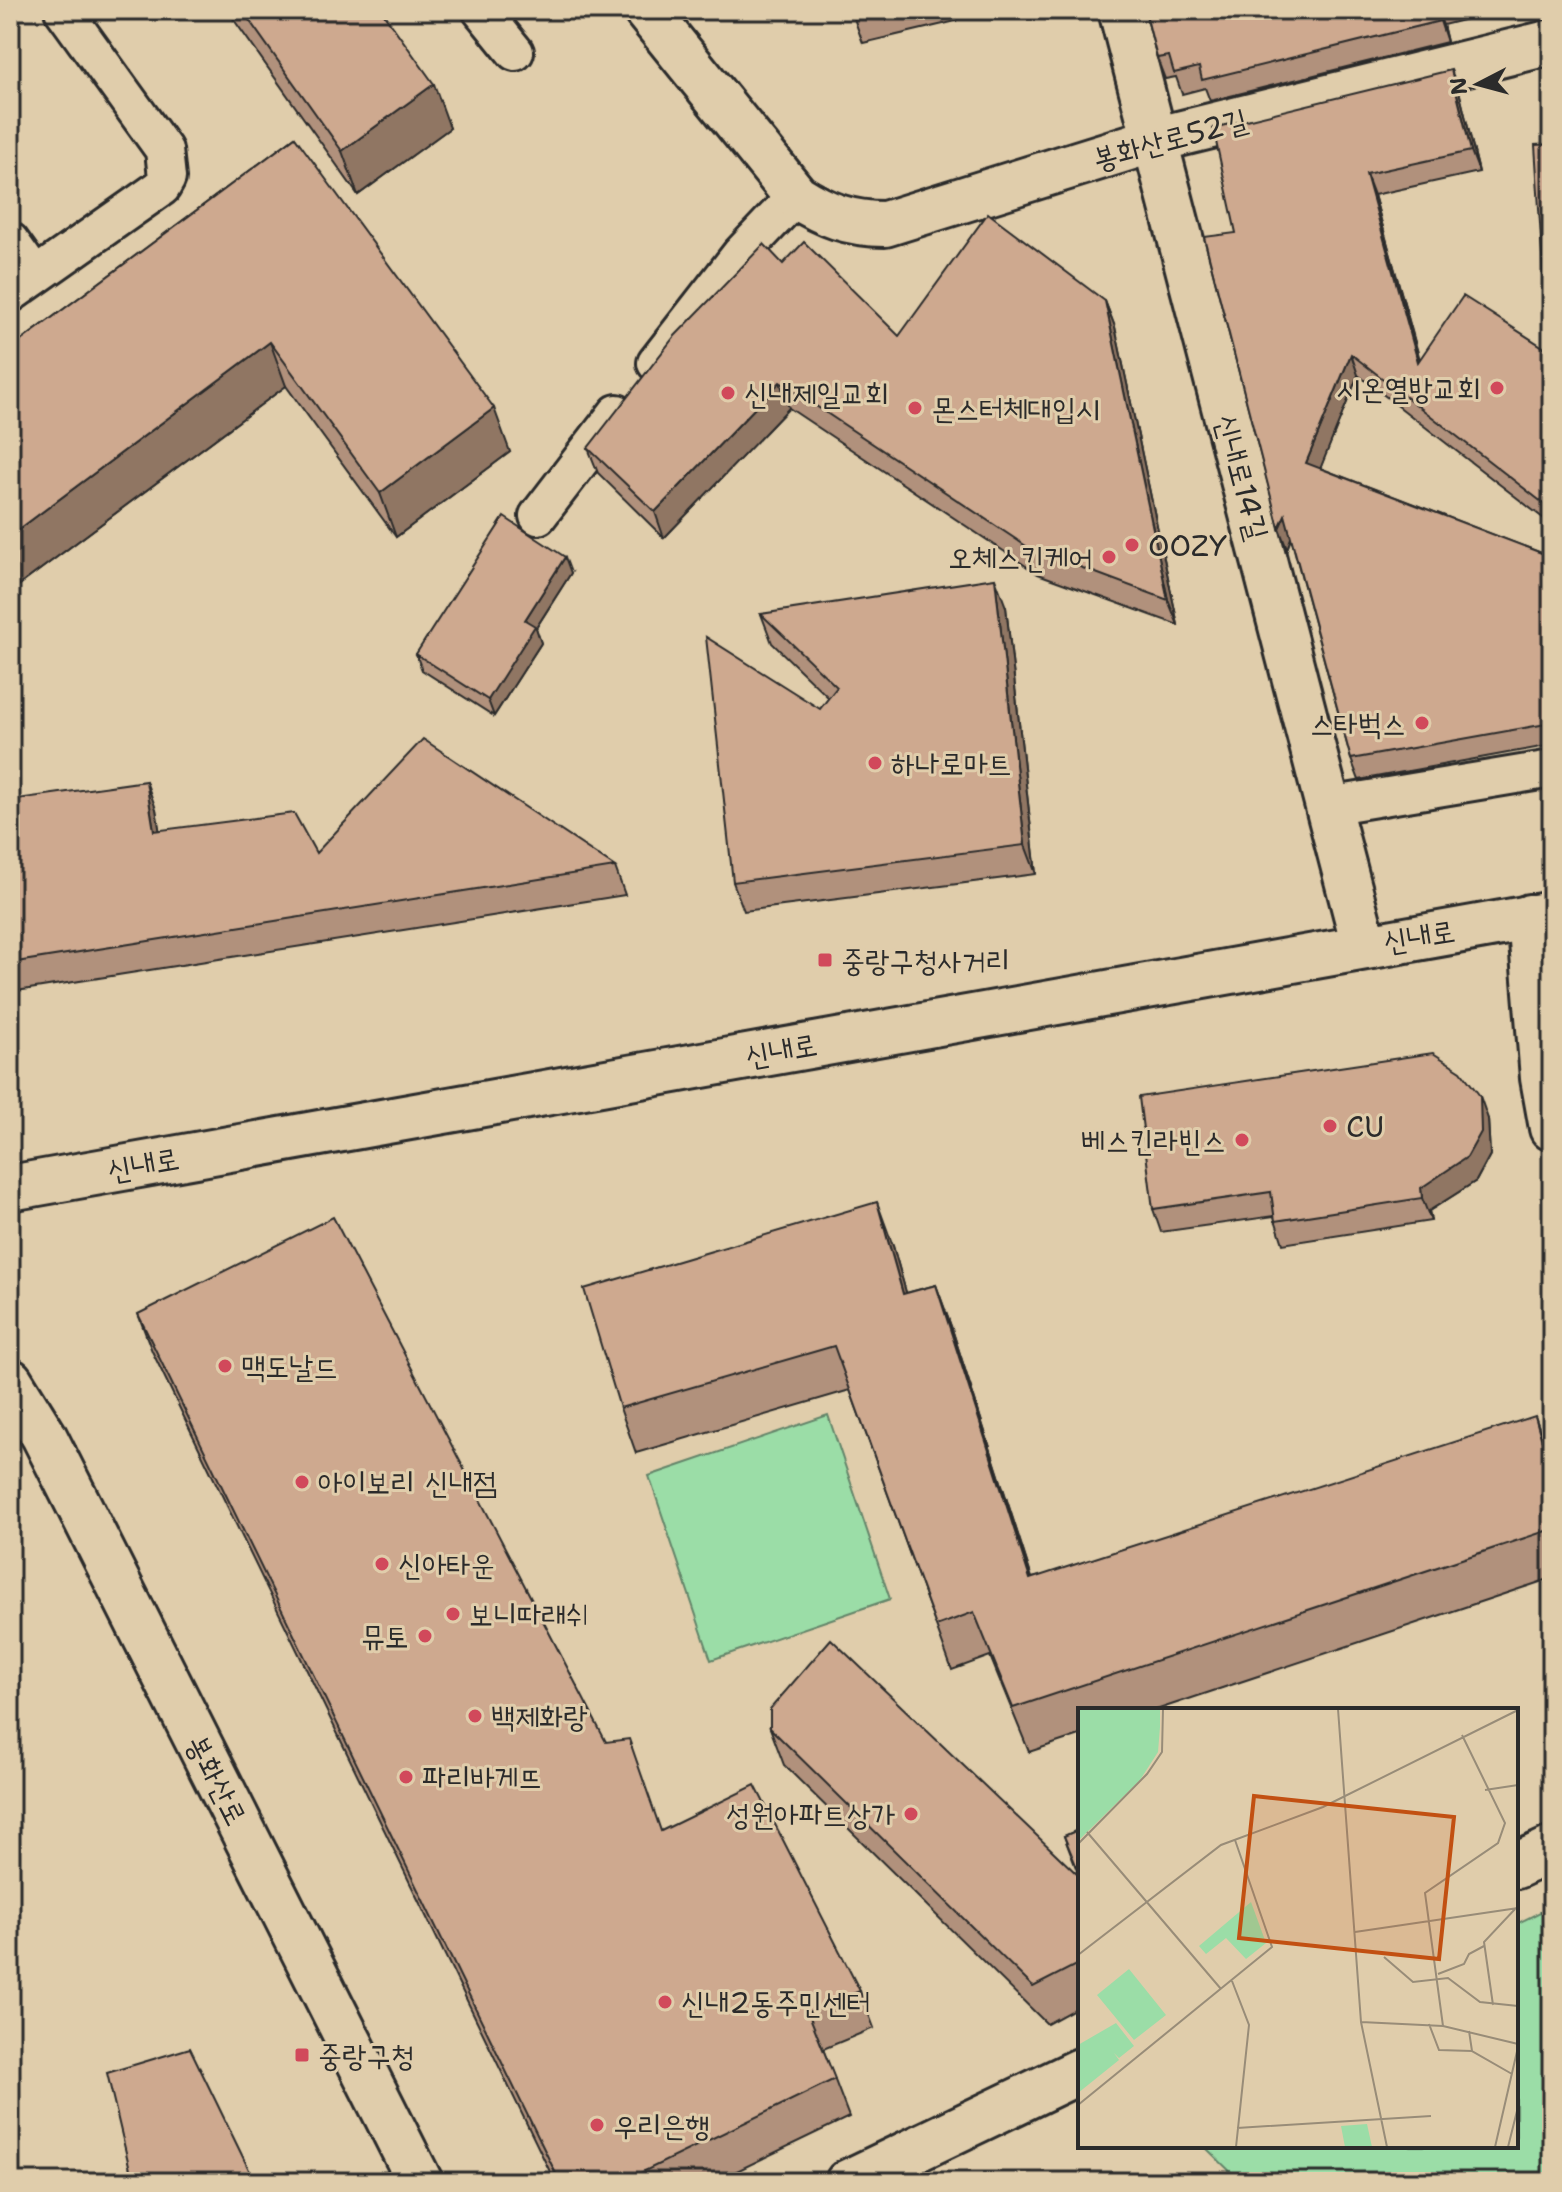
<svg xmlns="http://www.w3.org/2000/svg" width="1562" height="2192" font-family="'Shantell Sans','Poor Story',sans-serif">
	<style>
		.green { fill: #9bdda7; stroke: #638469; stroke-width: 2 }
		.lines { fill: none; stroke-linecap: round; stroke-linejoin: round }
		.service-casing { stroke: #2b2b2b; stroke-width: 42 }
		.minor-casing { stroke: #2b2b2b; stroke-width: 50 }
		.secondary-casing { stroke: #2b2b2b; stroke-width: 50 }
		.service { stroke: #e0cdab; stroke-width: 36 }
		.minor { stroke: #e0cdab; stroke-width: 44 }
		.secondary { stroke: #e0cdab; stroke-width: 44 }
		.wall { fill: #b1917b; stroke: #2b2b2b; stroke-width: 2 }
		.shaded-wall { fill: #907664; stroke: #2b2b2b; stroke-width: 2 }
		.building { fill: #cea98f; stroke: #2b2b2b; stroke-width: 2 }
		.poi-dot { fill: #d1495b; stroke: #e0cdab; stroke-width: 3 }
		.labels { text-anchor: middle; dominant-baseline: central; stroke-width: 6; stroke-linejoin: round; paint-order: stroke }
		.street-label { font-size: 30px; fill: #2b2b2b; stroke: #e0cdab }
		.poi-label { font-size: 30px; fill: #2b2b2b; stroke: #e0cdab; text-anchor: start }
		.inset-road { fill: none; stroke: #988c78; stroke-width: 2 }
		.view { fill: #c25012; fill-opacity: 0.15; stroke: #c25012; stroke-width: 4 }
		.inset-edge { fill: none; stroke: #2b2b2b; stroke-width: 4 }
	</style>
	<rect width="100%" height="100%" fill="#e0cdab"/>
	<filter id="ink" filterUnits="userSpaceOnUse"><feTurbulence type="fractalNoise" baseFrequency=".0125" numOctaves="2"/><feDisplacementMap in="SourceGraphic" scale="16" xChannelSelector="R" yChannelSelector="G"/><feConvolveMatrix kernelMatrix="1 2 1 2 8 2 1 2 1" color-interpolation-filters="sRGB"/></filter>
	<g filter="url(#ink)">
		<g class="green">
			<path d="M828 1415 890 1599 711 1660 649 1476Z"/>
			<path d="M1552 1906V2182H1241L1204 2146H1516V1924Z"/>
		</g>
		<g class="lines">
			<defs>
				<g id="service">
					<path d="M481 10 515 52"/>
					<path d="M10 241 35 276"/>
					<path d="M10 294 162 187 167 178 164 150 63 10"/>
					<path d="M656 363 740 255 796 196"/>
					<path d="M538 516 617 413"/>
					<path d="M1328 806 1552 769"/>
				</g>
				<g id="minor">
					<path d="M646 10 796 196C826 215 849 224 885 224L1154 140 1552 42"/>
					<path d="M1121 10 1364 945"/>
					<path d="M1530 917 1543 1078 1552 1128"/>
					<path d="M1516 1866 1552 1849"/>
					<path d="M848 2182 1080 2071"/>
				</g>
				<g id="secondary">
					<path d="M10 1188 1552 914"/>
					<path d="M10 1381 44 1436 420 2182"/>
				</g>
			</defs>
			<use href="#service" class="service-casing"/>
			<use href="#minor" class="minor-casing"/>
			<use href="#secondary" class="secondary-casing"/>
			<use href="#service" class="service"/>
			<use href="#minor" class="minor"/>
			<use href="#secondary" class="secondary"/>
		</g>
		<g class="wall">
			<path d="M227 10H381L450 128 358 195Z"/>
			<path d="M851 10H953L956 21 863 43Z"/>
			<path d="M1145 10H1503L1443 25 1447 42 1210 101 1205 88 1182 94 1176 77 1165 79 1157 58Z"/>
			<path d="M1459 91 1479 172 1374 195 1420 360 1548 350 1552 144V525L1358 375 1320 468 1552 557V745L1359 780 1351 759 1291 538 1287 549 1236 233Z"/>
			<path d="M295 137 510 452 396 537 286 386 10 592V349Z"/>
			<path d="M783 264 899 336 1105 301 1115 327 1178 625 1038 574 789 408 664 538 598 473 588 448Z"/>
			<path d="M571 573 536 628 541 643 494 716 422 670 416 654Z"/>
			<path d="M1006 607 1036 874 744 911 733 882 820 709 829 698 772 643 761 614Z"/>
			<path d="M10 800 156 809 159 830 316 853 615 867 625 895 10 992Z"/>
			<path d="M1488 1119 1490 1155 1476 1181 1429 1211 1431 1221 1283 1244 1274 1216 1161 1232 1153 1209Z"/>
			<path d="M893 1246 906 1293 936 1285 952 1329 1032 1578 1552 1464V1578L1156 1710H1080V1735L1029 1752 990 1656 952 1670 850 1390 636 1453 620 1408Z"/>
			<path d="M138 1314 606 1742 661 1831 860 1991 874 2028 823 2049 849 2117 714 2182H555L152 1351Z"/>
			<path d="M770 1728 1079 1876 1064 1836 1080 1829V2006L1047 2024 784 1765Z"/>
		</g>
		<g class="shaded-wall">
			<path d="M1437 10 1443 25 1447 42 1440 21Z"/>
			<path d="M1451 70 1459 91 1479 172 1471 151Z"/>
			<path d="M434 84 450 128 358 195 342 151Z"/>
			<path d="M1366 174 1374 195 1426 383 1418 362Z"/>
			<path d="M1105 301 1115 327 1178 625 1168 600Z"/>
			<path d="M270 342 286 386 10 592V536Z"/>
			<path d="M1351 354 1358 375 1314 484 1306 463Z"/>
			<path d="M780 382 789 408 664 538 655 512Z"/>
			<path d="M494 408 510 452 396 537 380 493Z"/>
			<path d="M1285 515 1292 535 1287 549 1279 528Z"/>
			<path d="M565 557 571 573 536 628 541 643 494 716 488 700 525 620Z"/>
			<path d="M995 578 1006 607 1036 874 1025 845Z"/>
			<path d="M146 781 156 809 164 858 154 831Z"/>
			<path d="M1480 1096 1488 1119 1490 1155 1476 1181 1429 1211 1431 1221 1422 1198 1421 1188Z"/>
			<path d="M877 1202 893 1246 919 1338 903 1294Z"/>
			<path d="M936 1285 952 1329 1046 1623 1030 1579Z"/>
			<path d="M1535 1416 1551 1460 1552 1475Z"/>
		</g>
		<g class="building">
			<path d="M242 10H381L434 84 342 151Z"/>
			<path d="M1145 10H1437L1440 21 1202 80 1199 67 1174 73 1169 56 1157 58Z"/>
			<path d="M1451 70 1471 151 1366 174 1418 362 1463 296 1548 350 1535 145 1552 144V510L1351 354 1306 463 1552 557V723L1351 759 1285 515 1279 528 1204 237 1236 233 1213 128Z"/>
			<path d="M295 137 494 408 380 493 270 342 10 536V349Z"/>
			<path d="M988 213 1105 301 1168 600 1029 548 780 382 655 512 588 448 674 337 764 244 783 264 804 242 899 336Z"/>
			<path d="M504 517 565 557 525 620 535 626 488 700 416 654Z"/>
			<path d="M995 578 1025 845 733 882 706 637 820 709 837 687 761 614Z"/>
			<path d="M423 739 615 867 10 963V800L146 781 154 831 294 813 316 853Z"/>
			<path d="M1433 1053 1461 1071 1480 1096 1481 1132 1467 1157 1421 1188 1422 1198 1275 1221 1271 1192 1153 1209 1139 1097Z"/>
			<path d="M877 1202 903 1294 936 1285 1030 1579 1535 1416 1550 1470 1552 1469V1529L1013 1708 974 1612 936 1626 834 1346 620 1408 584 1289Z"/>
			<path d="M333 1217 606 1742 629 1739 661 1831 755 1785 860 1991 808 2012 835 2079 622 2182H560L138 1314Z"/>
			<path d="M831 1639 1080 1877V1963L1033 1987 770 1728V1709Z"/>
			<path d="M1080 1829V1875L1064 1836Z"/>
			<path d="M190 2048 255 2182H133L107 2073Z"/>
		</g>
	</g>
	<g class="poi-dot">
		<circle cx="1497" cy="388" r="8"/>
		<circle cx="728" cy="393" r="8"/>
		<circle cx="915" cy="408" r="8"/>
		<circle cx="1132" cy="545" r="8"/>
		<circle cx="1109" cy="557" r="8"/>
		<circle cx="1422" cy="723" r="8"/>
		<circle cx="875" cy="763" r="8"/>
		<rect x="817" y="952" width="16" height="16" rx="4"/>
		<circle cx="1330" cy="1126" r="8"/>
		<circle cx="1242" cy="1140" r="8"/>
		<circle cx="225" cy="1366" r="8"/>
		<circle cx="302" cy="1482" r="8"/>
		<circle cx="382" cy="1564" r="8"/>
		<circle cx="453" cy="1614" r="8"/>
		<circle cx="425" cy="1636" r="8"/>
		<circle cx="475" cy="1716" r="8"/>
		<circle cx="406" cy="1777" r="8"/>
		<circle cx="911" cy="1814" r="8"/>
		<circle cx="665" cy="2002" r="8"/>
		<rect x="294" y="2047" width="16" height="16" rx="4"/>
		<circle cx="597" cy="2125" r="8"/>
	</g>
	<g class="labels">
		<g class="street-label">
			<text transform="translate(1170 139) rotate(-15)">봉화산로52길</text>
			<text transform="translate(1242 477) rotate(75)">신내로14길</text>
			<text transform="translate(1419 936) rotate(-9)">신내로</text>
			<text transform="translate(781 1050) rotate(-10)">신내로</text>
			<text transform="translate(143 1164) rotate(-10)">신내로</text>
			<text transform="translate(217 1780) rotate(63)">봉화산로</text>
		</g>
		<g class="poi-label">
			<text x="1481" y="388" text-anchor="end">시온열방교회</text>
			<text x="744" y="393">신내제일교회</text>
			<text x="931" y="408">몬스터체대입시</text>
			<text x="1148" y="545">OOZY</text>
			<text x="1093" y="557" text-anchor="end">오체스킨케어</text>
			<text x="1406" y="723" text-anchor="end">스타벅스</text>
			<text x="891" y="763">하나로마트</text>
			<text x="841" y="960">중랑구청사거리</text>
			<text x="1346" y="1126">CU</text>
			<text x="1226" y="1140" text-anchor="end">베스킨라빈스</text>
			<text x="241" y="1366">맥도날드</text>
			<text x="318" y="1482">아이보리 신내점</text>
			<text x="398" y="1564">신아타운</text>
			<text x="469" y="1614">보니따래쉬</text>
			<text x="409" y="1636" text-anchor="end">뮤토</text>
			<text x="491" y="1716">백제화랑</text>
			<text x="422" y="1777">파리바게뜨</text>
			<text x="895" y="1814" text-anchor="end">성원아파트상가</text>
			<text x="681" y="2002">신내2동주민센터</text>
			<text x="318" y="2055">중랑구청</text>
			<text x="613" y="2125">우리은행</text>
		</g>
	</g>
	<g transform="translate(1078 1708)">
		<rect width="440" height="440" fill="#e0cdab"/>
		<path d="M0 1H82V19L80 44 62 72 0 133ZM173 194 188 235 168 251 148 230 128 246 121 238ZM51 261 88 307 56 332 19 287ZM38 315 56 338 41 350 36 345 41 352 0 385V337ZM289 416 294 439H267L263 418Z" fill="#9bdda7"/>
		<path class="inset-road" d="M260 1 283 314 309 439M407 82 440 77M9 124 143 281M0 136 69 66 84 44 85 1M277 224 440 200M0 247 143 137 245 99 440 2M306 249 335 274 370 270 402 294 440 298M360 266 386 256 391 246 406 238M154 273 171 317 158 439M415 297 406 234 438 200M283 314 365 318 440 336M351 316 361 342 394 343M365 318 347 185 420 135 427 115 384 27M391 323 394 343 434 366M0 397 194 239 157 132M159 420 353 408M417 439 440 339M430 439 440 399"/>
		<path class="view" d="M176 88 376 109 361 251 161 230Z"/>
		<rect width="440" height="440" class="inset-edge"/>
	</g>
	<rect width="1562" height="2192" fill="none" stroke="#e0cdab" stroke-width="40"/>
	<rect x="20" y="20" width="1522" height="2152" fill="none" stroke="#2b2b2b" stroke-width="3" filter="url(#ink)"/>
	<g transform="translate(1478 84) rotate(264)" stroke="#e0cdab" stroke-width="6" paint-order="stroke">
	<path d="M0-6L14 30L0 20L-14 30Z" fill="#2b2b2b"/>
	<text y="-12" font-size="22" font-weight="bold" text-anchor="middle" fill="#2b2b2b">N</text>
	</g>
</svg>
